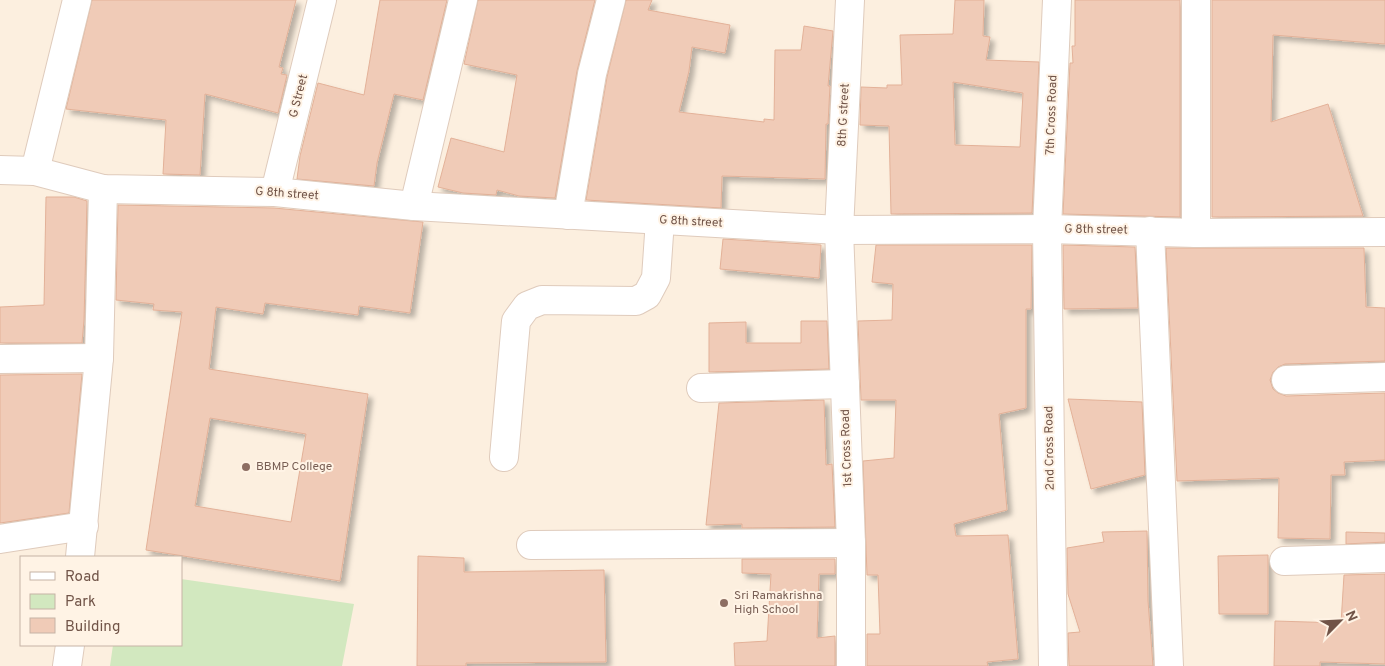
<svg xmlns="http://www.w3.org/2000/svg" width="1385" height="666" font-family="Overpass,sans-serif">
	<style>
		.green { fill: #d2e8bf }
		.building { fill: #f0cbb7; stroke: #e3b198; fill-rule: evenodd; filter: url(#shadow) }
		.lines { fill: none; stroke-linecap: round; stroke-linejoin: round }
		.minor-casing { stroke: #dfcbbc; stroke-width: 30 }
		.minor { stroke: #fff; stroke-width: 28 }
		.education-dot { fill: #8d6e63; stroke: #fff3e5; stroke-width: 2 }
		.labels { text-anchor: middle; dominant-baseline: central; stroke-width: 4; stroke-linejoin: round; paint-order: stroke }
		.street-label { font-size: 12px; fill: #715448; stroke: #fff3e5 }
		.education-label { font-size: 12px; fill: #785e54; stroke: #fff3e5; text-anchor: start }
	</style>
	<defs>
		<filter id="shadow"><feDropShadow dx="4.5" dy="4.5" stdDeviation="2.5" flood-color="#0004"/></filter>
	</defs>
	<rect width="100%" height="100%" fill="#fcefdf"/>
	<path class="green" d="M181 579 354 604 342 666H110L113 645H181Z"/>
	<g class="building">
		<path d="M92 0H296L279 67 283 68 281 74 287 75 278 113 205 94 200 175 163 174 166 120 66 109Z"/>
		<path d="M380 0H447L423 100 394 94 377 163 374 186 297 179 300 156 318 83 364 95Z"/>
		<path d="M478 0H595L577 71 555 198 519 196 497 190 496 195 463 193 438 187 451 138 504 152 517 75 464 64Z"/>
		<path d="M626 0H652L648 10 730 25 725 53 692 47 689 71 679 112 764 122V119L774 120 775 50H801L804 26 833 31 828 86H830L828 124H826L825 179 722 176 721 208 586 200 607 77Z"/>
		<path d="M955 0H984L983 36 990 37 986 60 1039 62 1032 213 891 214 889 126 860 125 861 87 887 88V85H902L900 35 953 34ZM953 82 1023 93 1020 147 955 145Z"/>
		<path d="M1075 0H1180V217L1063 214 1070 63H1073L1072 46H1075Z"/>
		<path d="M1212 0H1385V44L1273 35 1271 122 1328 104 1363 216 1212 217Z"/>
		<path d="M46 197H74L87 201 84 320 82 343H0V307L44 305Z"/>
		<path d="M118 205 274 208 423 222 410 313 359 306 358 315 265 303 263 314 216 307 209 369 368 394 340 581 146 550 182 312 153 310 154 304 116 300ZM210 418 306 434 291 522 195 506Z"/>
		<path d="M723 239 821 245 819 278 720 269Z"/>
		<path d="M876 245H1032L1031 309H1026V408L999 414 1007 510 954 524 956 536 1008 535 1018 659 987 662 988 666H867V634H880L878 575H867L863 461 894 458 896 400H861L858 321 892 320 893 284 872 282Z"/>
		<path d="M1063 245 1135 247 1138 308 1064 309Z"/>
		<path d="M1166 248H1364L1366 307 1385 308V361L1285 364 1278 367 1273 372 1270 380 1273 389 1278 393 1286 396 1385 393V460L1344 462 1345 475H1331L1330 539 1278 538 1279 478 1177 481Z"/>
		<path d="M801 321H827L829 369 709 372V323L746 322V343H801Z"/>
		<path d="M82 374 69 513 0 523V375Z"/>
		<path d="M1068 399 1142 402 1145 475 1091 489Z"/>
		<path d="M824 400 826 465 832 464 835 527 742 528V524L706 525 719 403Z"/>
		<path d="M1147 531 1148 601 1153 666H1069L1068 633 1080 632 1068 594 1067 548 1104 542 1102 532Z"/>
		<path d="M1346 532 1385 533V542L1346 544Z"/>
		<path d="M1268 555V614H1219L1218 556Z"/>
		<path d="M418 556 464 558V572L604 570 606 662 466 663V666H417Z"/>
		<path d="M742 559H835V574H819L817 638 835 636V666H735L734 643 767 641 771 574 742 573Z"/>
		<path d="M1385 574V664L1320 662V666H1274L1275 621 1341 623 1344 575Z"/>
	</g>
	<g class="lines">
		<defs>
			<g id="minor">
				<path d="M850 0 839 230 851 543V666"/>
				<path d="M1196 0V233"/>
				<path d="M0 170 35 171 103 189 275 192 414 206 839 230 1047 229 1196 233 1385 232"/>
				<path d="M35 171 77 0"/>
				<path d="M275 192 322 0"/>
				<path d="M414 206 463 0"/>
				<path d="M568 215 592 74 611 0"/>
				<path d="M1150 231 1169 666"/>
				<path d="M0 359 99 358"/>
				<path d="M1286 380 1385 377"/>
				<path d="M701 388 845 384"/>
				<path d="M504 457 516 321 527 306 542 300 636 301 647 295 656 278 660 220"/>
				<path d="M0 539 84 526"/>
				<path d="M531 545 851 543"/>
				<path d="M80 557 99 358 103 189"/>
				<path d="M1284 561 1385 558"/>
				<path d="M67 666 70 645"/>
				<path d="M1053 666 1047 229 1057 0"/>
			</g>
		</defs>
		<use href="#minor" class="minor-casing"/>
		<use href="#minor" class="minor"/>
	</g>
	<g class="education-dot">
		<circle cx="246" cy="467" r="5"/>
		<circle cx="724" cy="603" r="5"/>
	</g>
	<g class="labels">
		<g class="street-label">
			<text transform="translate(299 96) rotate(-76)">G Street</text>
			<text transform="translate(844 115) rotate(-87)">8th G street</text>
			<text transform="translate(1052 115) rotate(-88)">7th Cross Road</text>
			<text transform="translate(287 194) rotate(4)">G 8th street</text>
			<text transform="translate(691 222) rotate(3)">G 8th street</text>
			<text transform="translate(1096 230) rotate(1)">G 8th street</text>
			<text transform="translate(847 448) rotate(-92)">1st Cross Road</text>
			<text transform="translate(1050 448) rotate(-91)">2nd Cross Road</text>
		</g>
		<g class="education-label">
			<text x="256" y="467">BBMP College</text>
			<text x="734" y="596">Sri Ramakrishna<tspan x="734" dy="14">High School</tspan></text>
		</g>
	</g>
	<rect x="20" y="556" width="162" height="90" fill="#fff3e5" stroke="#c6b3a6"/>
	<rect x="30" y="572" width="25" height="8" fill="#ffffff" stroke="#c6b3a6"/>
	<text x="65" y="581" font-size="15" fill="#715448">Road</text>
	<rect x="30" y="594" width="25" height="15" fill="#d2e8bf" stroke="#c6b3a6"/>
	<text x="65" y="606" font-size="15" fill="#715448">Park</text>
	<rect x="30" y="618" width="25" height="15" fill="#f0cbb7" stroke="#c6b3a6"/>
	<text x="65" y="631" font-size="15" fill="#715448">Building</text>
	<g transform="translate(1340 621) rotate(66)" stroke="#fff3e5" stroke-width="4" paint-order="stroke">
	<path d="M0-4L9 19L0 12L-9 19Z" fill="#715448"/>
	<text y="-8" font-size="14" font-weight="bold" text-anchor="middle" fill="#715448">N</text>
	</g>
</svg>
